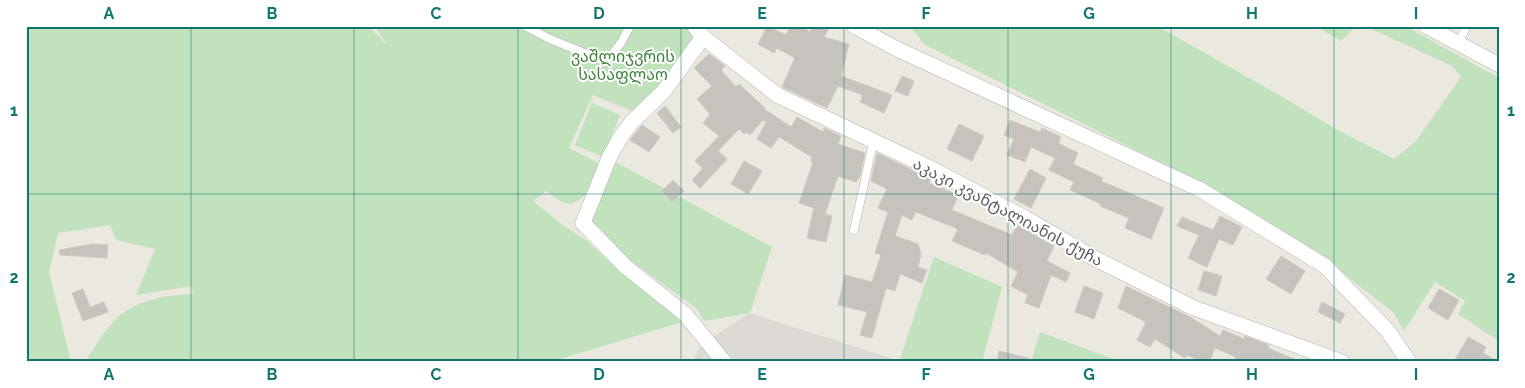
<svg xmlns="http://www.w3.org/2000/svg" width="1525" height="388" font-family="Raleway,'Noto Sans Georgian',sans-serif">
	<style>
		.industrial { fill: #dddad5 }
		.green { fill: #c1e2bd }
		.building { fill: #c6c3be; stroke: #d0c9bf }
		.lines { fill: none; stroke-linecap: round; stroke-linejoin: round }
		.lane-casing { stroke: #b1b4b8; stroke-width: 9 }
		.street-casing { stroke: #b1b4b8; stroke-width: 16 }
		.lane { stroke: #fff; stroke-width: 8 }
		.street { stroke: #fff; stroke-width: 15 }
		.grid { fill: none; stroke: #0f766e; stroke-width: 1; stroke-opacity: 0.55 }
		.labels { text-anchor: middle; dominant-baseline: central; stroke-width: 4; stroke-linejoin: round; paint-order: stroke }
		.park-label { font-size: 16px; fill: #3b8138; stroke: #fff }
		.street-label { font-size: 16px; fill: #595d61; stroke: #fff }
		.neatline { fill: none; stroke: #0f766e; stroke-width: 2 }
		.grid-label { font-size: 16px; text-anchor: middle; font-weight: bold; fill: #0f766e }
	</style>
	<rect width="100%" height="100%" fill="#ebe8e0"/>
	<path class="industrial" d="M750 313 899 361 692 362 701 345Z"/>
	<g class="green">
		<path d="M26 26H368L387 45 375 26H702L664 82 632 111 593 95 569 148 600 164C594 178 586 206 566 203 560 202 551 194 546 191L533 201 564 226 586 240 620 272 682 322 550 362H86L89 355C98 343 108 325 120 315 141 299 167 295 193 294L191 286 136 295 155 249 116 240 110 225 58 233 49 272 71 362H26Z"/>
		<path d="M910 26H1157L1286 99 1334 128 1394 159 1416 141 1461 77 1452 66 1365 26H1405L1499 78V341L1458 314 1465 301 1435 282 1404 331 1393 312 1332 265 1210 187 925 45Z"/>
		<path d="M1316 26H1356L1341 41Z"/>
		<path d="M592 103 620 115 603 157 575 145Z"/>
		<path d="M612 160 772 247 750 313 704 321 697 309 630 260 591 220Z"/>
		<path d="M934 257 1002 287 982 362H899Z"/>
		<path d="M1040 332 1121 362H1031Z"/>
	</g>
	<g class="building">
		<path d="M767 26 786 35 791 26H800L810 32 813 26H830L824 37 849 44 841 76 892 95 884 113 860 102 863 95 838 86 827 108 782 87 795 58 777 48 774 53 758 44Z"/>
		<path d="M709 54 725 66 721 70 736 87 739 84 765 108 764 109 791 127 797 117 823 132 824 128 841 136 838 144 865 153 860 176 856 182 838 176 825 214 832 216 826 242 807 238 814 208 799 203 813 162 811 161 812 157 779 137 771 148 757 139 766 122 763 120 750 135 746 132 744 134 739 129 718 151 727 159 700 188 692 180 703 168 695 161 719 136 703 123 710 114 697 99 712 86 694 68Z"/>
		<path d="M902 76 914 81 908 96 895 91Z"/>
		<path d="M665 106 681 127 673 133 657 113Z"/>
		<path d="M1010 120 1040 132 1042 128 1061 137 1058 143 1078 153 1073 164 1103 178 1101 181 1164 208 1151 239 1125 228 1129 218 1100 206 1101 204 1070 190 1074 182 1049 170 1055 158 1031 147 1025 162 1007 155 1014 139 1004 135Z"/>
		<path d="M959 124 984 136 972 161 947 149Z"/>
		<path d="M642 125 660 137 649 152 630 140Z"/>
		<path d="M877 153 931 179 929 183 958 195 952 210 1012 235 1017 225 1054 246 1047 261 1070 273 1066 282 1051 275 1039 308 1025 303 1028 295 1011 286 1018 272 986 253 985 255 952 241 958 229 916 212 912 220 902 215 895 236 918 244 921 254 918 267 927 270 922 283 900 274 895 291 886 288 872 338 860 335 867 312 838 305 845 275 872 282 881 255 875 253 888 212 878 208 887 189 871 181Z"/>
		<path d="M744 161 762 171 748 194 731 184Z"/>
		<path d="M1030 169 1046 178 1031 208 1014 199Z"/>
		<path d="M673 180 684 191 672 202 662 191Z"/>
		<path d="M1220 216 1242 227 1233 245 1219 239 1207 267 1188 258 1199 235 1177 226 1182 217 1213 230Z"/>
		<path d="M92 244 108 245 107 258 60 255 59 250Z"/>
		<path d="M1281 256 1305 271 1291 294 1266 279Z"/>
		<path d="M1204 271 1222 276 1216 296 1198 290Z"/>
		<path d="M1084 286 1103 293 1094 319 1075 312Z"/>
		<path d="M1126 286 1190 317 1220 336 1223 330 1244 339 1245 336 1269 345 1268 348 1301 362H1235L1236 357 1215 348 1209 362H1203L1187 355 1185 358 1155 339 1150 347 1137 340 1146 322 1118 308Z"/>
		<path d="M83 289 90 307 104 302 108 312 83 321 72 293Z"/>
		<path d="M1439 289 1459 300 1448 320 1428 308Z"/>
		<path d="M1322 302 1345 314 1340 323 1318 312Z"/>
		<path d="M1468 337 1486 347 1483 353 1499 362H1454Z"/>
		<path d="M999 351 1028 358V362H997Z"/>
	</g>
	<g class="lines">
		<defs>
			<g id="lane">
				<path d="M525 26 550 39 606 62 621 43 630 26"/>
				<path d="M1458 43 1467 26"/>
				<path d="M854 230 873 143"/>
			</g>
			<g id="street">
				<path d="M854 26 897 49 1199 189 1325 266 1387 330 1409 362"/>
				<path d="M1426 26 1499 65"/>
				<path d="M695 27 703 37 777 95 928 167 1025 218 1094 258 1194 308 1342 362"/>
				<path d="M703 37 664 91 631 123 620 138 609 158 583 223 626 267 685 314 724 362"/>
			</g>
		</defs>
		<use href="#lane" class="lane-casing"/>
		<use href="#street" class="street-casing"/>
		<use href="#lane" class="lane"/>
		<use href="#street" class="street"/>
	</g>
	<path class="grid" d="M191 26V362M354 26V362M518 26V362M681 26V362M844 26V362M1008 26V362M1171 26V362M1334 26V362M26 194H1499"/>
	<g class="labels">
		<g class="park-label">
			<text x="623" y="56">ვაშლიჯვრის<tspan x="623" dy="18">სასაფლაო</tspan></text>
		</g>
		<g class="street-label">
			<text transform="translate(1008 212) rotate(28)">აკაკი კვანტალიანის ქუჩა</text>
		</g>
	</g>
	<rect width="1525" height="388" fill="none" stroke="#ffffff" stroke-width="55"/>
	<rect x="28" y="28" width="1470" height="332" class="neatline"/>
	<g class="grid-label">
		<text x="109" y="19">A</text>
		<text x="272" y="19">B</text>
		<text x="436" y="19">C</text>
		<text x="599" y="19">D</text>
		<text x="762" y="19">E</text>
		<text x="926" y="19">F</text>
		<text x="1089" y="19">G</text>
		<text x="1252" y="19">H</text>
		<text x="1416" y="19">I</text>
		<text x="14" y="116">1</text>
		<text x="1511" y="116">1</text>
		<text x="14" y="283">2</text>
		<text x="1511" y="283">2</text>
		<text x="109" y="380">A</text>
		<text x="272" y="380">B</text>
		<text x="436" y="380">C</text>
		<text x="599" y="380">D</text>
		<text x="762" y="380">E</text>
		<text x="926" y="380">F</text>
		<text x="1089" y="380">G</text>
		<text x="1252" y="380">H</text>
		<text x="1416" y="380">I</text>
	</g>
</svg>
